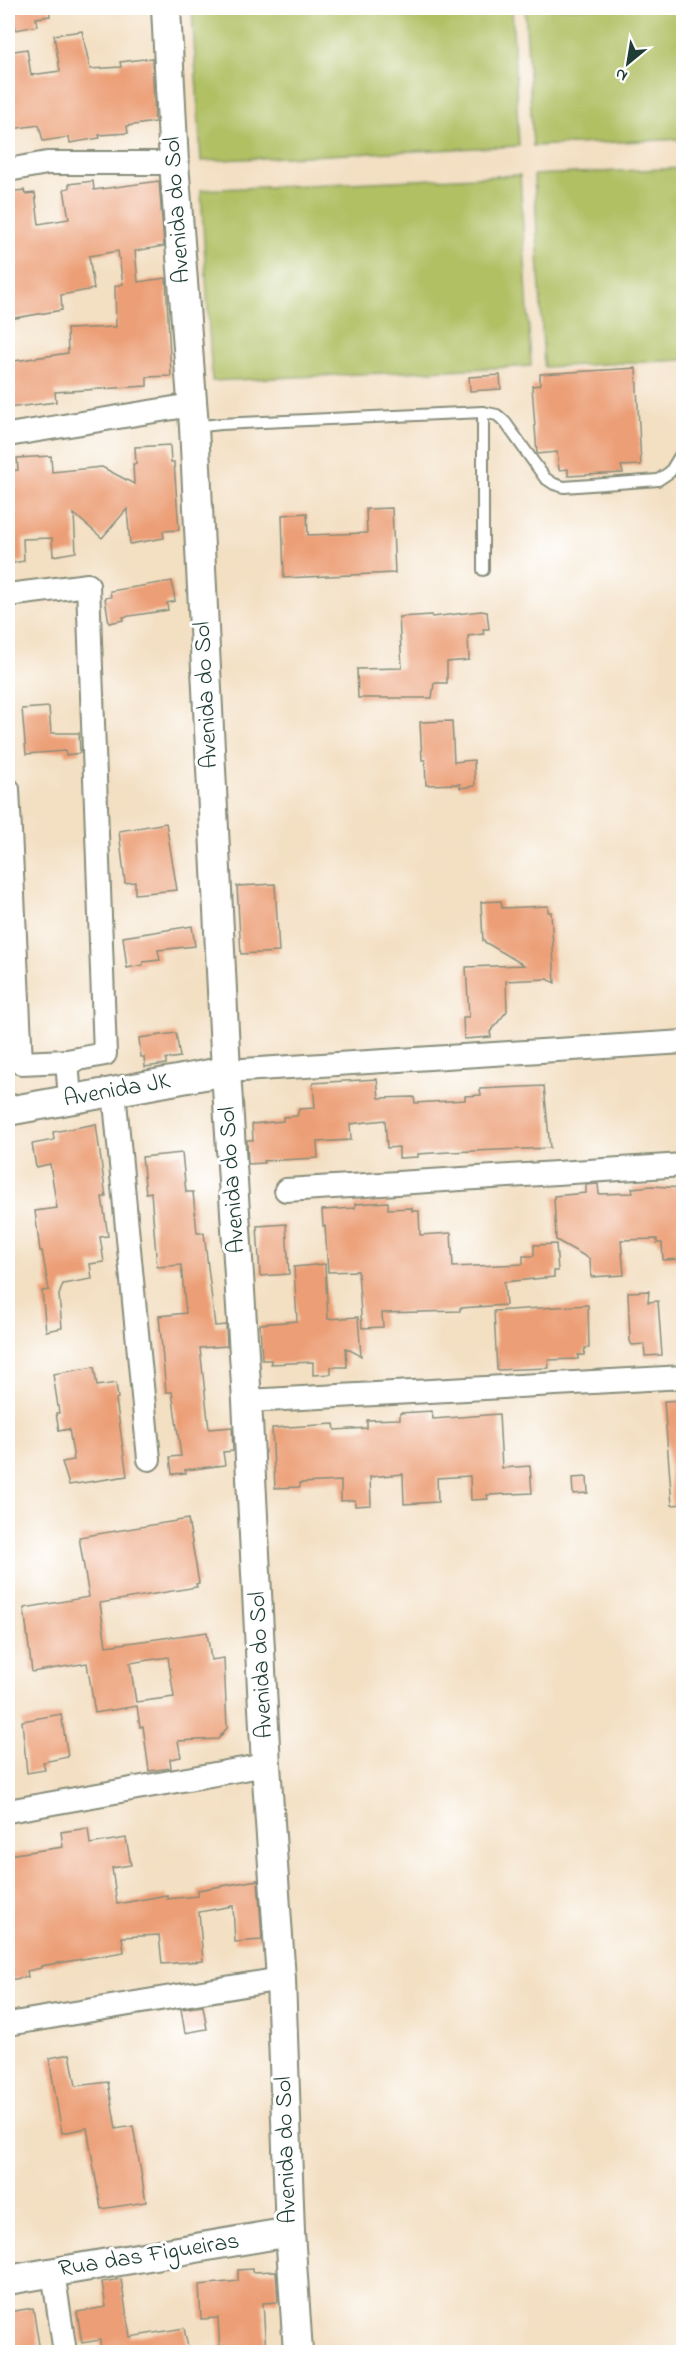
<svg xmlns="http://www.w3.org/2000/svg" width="691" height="2360" font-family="'Indie Flower',sans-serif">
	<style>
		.green { fill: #b0c063; stroke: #687e4c; stroke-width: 1.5 }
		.building { fill: #ec9f76; fill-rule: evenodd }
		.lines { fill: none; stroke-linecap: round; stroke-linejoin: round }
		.service-casing { stroke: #898e7b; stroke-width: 14 }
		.minor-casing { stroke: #898e7b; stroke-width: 26 }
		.tertiary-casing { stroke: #898e7b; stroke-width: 32 }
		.service { stroke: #fff; stroke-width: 10 }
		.minor { stroke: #fff; stroke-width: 22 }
		.tertiary { stroke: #fff; stroke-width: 28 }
		.labels { text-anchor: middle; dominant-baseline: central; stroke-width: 6; stroke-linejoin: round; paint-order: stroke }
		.street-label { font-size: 24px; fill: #1f3d34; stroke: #fff }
	</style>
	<rect width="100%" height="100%" fill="#fff"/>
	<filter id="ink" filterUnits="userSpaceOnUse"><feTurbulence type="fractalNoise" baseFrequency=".0167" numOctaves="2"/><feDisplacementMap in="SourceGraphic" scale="12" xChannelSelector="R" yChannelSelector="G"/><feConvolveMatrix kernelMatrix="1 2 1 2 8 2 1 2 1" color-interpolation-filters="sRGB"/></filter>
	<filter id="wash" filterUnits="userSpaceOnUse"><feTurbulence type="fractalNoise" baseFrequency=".008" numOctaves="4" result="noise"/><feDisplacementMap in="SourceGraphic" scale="24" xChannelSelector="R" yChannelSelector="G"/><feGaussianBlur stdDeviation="1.35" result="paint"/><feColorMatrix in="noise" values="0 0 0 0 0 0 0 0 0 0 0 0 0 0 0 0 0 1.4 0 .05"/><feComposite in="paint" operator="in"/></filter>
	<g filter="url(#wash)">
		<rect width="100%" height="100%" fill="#f3dfc2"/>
		<g class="green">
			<path d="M192 8H512L519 146 201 161Z"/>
			<path d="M525 8H683V139L533 146Z"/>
			<path d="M683 168V360L544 367 534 175Z"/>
			<path d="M520 175 531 366 212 381 201 190Z"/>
		</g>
		<g id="blocks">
			<g class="building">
				<path d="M8 8H49L50 16 36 18 37 26 16 30 14 22 8 23Z"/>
				<path d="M82 31 90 69 121 67 120 62 152 58 155 122 127 126 128 133 99 135 100 138 70 143 69 137 43 141 39 125 12 129 8 104V52L27 49 31 75 60 71 54 35Z"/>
				<path d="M93 181 94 190 159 181 164 246 135 251 138 282 166 278 171 376 147 377V386L55 392 56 402 8 408V362L68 353 67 329 116 327 115 286 123 284 118 251 89 256 94 289 61 295 62 310 9 319 8 192 24 190 25 194 35 193 39 224 69 219 64 189 69 188V184Z"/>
				<path d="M636 368 641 465 621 466 623 473 568 476V469L559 470 557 452 537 454 532 386 540 385V374Z"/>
				<path d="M500 375 501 389 470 391 469 377Z"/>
				<path d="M170 445 171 462H174L179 530 163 531 164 538 130 544 127 509 102 538 74 514 76 552 53 556 52 538 23 539 24 561 8 564V471L18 470 17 458 51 456 52 472 102 467 134 484 133 464H136L135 447Z"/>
				<path d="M392 508 395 573 284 578 282 515 307 513 308 535 367 533 366 509Z"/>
				<path d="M172 581 175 601 167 603 168 610 123 617 124 620 109 623 105 598 111 597 110 591Z"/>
				<path d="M481 611 487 612 489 629H483L484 634 468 636 469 660 447 662V683H434L432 698H358L357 669 402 668 399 617 432 615V617Z"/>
				<path d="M49 707 51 733H79L80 753 66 755 65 751 26 754 22 709Z"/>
				<path d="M452 721 454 762 474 760 475 786 460 788V784L426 785 425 760H422L420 722Z"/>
				<path d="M166 823 177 890 135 894V882L125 883 119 831Z"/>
				<path d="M275 884 279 952 241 954 237 886Z"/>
				<path d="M501 901 502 908 548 906V912H551L555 983 547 979 506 981 507 1011 490 1032 491 1037 464 1039 463 1017H469L466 967 524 965 483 941 481 902Z"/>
				<path d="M192 926 195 946 158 950 160 960 143 962V965L127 968 123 937Z"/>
				<path d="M176 1033 180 1057 166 1059V1064L145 1067 144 1057H141L139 1038Z"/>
				<path d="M377 1079 379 1098 414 1097 415 1103 465 1100V1096L481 1095 480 1089 544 1086 550 1148 449 1152 418 1154V1157L399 1158V1147L387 1148 385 1120 350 1124 351 1140 317 1142 318 1158 263 1161 264 1163 248 1164 247 1140H253L252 1124 283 1121V1117L297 1116 299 1109 315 1108 313 1083Z"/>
				<path d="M96 1124 106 1197H102L108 1236 100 1237 104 1262 90 1264 92 1279 63 1284 59 1295 62 1328 46 1331 42 1291 49 1290 42 1251H40L35 1211 57 1208 50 1164 36 1167 32 1144 54 1140 53 1132Z"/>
				<path d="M182 1153 186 1192H193L197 1233H204L215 1326 226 1325 227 1346 200 1348 209 1429 232 1427 233 1451 223 1452 225 1465 185 1470 186 1473 172 1474 170 1457 181 1456 172 1392H166L159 1316 186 1313 181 1265 157 1267 151 1192 146 1193 142 1157Z"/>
				<path d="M598 1184 599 1194 633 1193 632 1188 652 1186 683 1188 684 1259 663 1260 662 1243H657V1239L621 1240 624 1275 591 1277 590 1259 556 1240 554 1196 586 1193V1185Z"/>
				<path d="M388 1202V1209L412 1208V1211H419L420 1235 451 1233 453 1267 523 1264V1256H534V1245L556 1244 558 1271H554V1277L504 1282 506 1305 460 1308V1311L382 1313 383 1327 362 1328 358 1271 328 1272 325 1226H323L322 1210 355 1208V1204Z"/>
				<path d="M286 1224 289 1274 260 1276 257 1226Z"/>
				<path d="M325 1264 328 1319 358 1317 361 1356 346 1348 347 1367H331V1374L313 1375V1362L271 1364V1360H262L260 1324 297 1321 294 1267Z"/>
				<path d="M649 1291 648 1302 658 1301 662 1355 645 1356 644 1344 632 1345 630 1341 628 1292Z"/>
				<path d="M588 1305 589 1348H585L584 1355H578V1359L548 1360 549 1368 497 1370 494 1311Z"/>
				<path d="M94 1367 97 1386 116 1383 118 1398 116 1399 127 1476 69 1485 62 1462 74 1460 69 1429 59 1431 56 1413H59L53 1374Z"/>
				<path d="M684 1400V1504L672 1505 664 1401Z"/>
				<path d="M432 1411 433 1419 499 1414 502 1468 530 1466 532 1493 487 1495 488 1499 471 1500 470 1476 437 1478 438 1502 404 1504 403 1474 370 1477 371 1505 355 1506V1500L341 1501V1481L300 1483V1487L275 1488 272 1428 334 1424 335 1430 367 1428V1420L400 1419V1413Z"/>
				<path d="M587 1477 588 1493 573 1494 572 1478Z"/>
				<path d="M188 1519 199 1583 196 1584 197 1587 100 1603 106 1646 207 1632 211 1660 224 1658 227 1728 218 1739 178 1741 181 1757 170 1759 171 1768 149 1771 143 1726 140 1727 137 1706 95 1713 87 1663 32 1672 24 1608 89 1597 79 1537ZM168 1657 174 1697 136 1702 130 1663Z"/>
				<path d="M61 1714 68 1757 43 1762 45 1770 27 1773 22 1721Z"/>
				<path d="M88 1828 90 1844 126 1838 131 1865 112 1868 117 1904 167 1895V1899L198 1896V1890L258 1880 262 1940 235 1942 233 1906 199 1912 203 1961 162 1964 159 1935 122 1937 124 1952 41 1966V1968L27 1971 28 1977 8 1980V1906H12L8 1880V1855L63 1847 61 1832Z"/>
				<path d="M203 2006 207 2029 185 2033 181 2009Z"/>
				<path d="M70 2054 76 2086 108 2082 116 2129 133 2126 146 2202 101 2209 87 2128 62 2133 49 2058Z"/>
				<path d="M252 2269V2272L276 2271 278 2302 263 2303 266 2352H220L218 2318 201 2319 199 2285 238 2281V2270Z"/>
				<path d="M121 2279 130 2337 184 2328 189 2352H101L100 2340 82 2343 77 2312 106 2307 102 2282Z"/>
				<path d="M33 2308 39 2345 11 2350 8 2339V2312Z"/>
			</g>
		</g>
	</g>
	<g filter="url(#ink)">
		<use href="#blocks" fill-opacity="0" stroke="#898e7b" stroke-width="1.5"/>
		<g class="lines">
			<defs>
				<g id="service">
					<path d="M194 427 221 424 483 412 497 415 505 422 545 478 554 484 564 487 658 480 670 472 684 449"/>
					<path d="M483 570V412"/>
				</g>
				<g id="minor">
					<path d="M8 170 47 163H174"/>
					<path d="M8 435 192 405"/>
					<path d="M8 595 88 585 105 1054 67 1061 21 1063 8 789"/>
					<path d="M67 1061 70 1099"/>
					<path d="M226 1071 684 1042"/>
					<path d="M114 1091 149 1459"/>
					<path d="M286 1190 684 1165"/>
					<path d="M247 1401 684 1377"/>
					<path d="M8 1811 266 1765"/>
					<path d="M8 2024 281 1979"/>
					<path d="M53 2272 65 2352"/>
				</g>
				<g id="tertiary">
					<path d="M166 8 174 163 194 427 226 1071 247 1401 266 1765 281 1979 290 2232 298 2352"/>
					<path d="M8 1111 226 1071"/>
					<path d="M8 2280 290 2232"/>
				</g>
			</defs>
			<use href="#service" class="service-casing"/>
			<use href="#minor" class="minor-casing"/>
			<use href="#tertiary" class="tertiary-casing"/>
			<use href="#service" class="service"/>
			<use href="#minor" class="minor"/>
			<use href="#tertiary" class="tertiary"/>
		</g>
	</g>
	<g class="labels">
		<g class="street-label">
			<text transform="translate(178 210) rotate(-94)">Avenida do Sol</text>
			<text transform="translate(207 695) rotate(-93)">Avenida do Sol</text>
			<text transform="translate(117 1091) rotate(-10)">Avenida JK</text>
			<text transform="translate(233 1180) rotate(-94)">Avenida do Sol</text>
			<text transform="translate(262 1665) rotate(-93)">Avenida do Sol</text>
			<text transform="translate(287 2150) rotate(-92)">Avenida do Sol</text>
			<text transform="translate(149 2256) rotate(-9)">Rua das Figueiras</text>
		</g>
	</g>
	<rect width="691" height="2360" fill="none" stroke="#fff" stroke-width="30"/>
	<g transform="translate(628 63) rotate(210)" stroke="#ffffff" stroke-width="4.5" paint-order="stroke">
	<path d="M0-4.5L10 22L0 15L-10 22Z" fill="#1f3d34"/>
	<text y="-9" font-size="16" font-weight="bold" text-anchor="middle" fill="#1f3d34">N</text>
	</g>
</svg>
